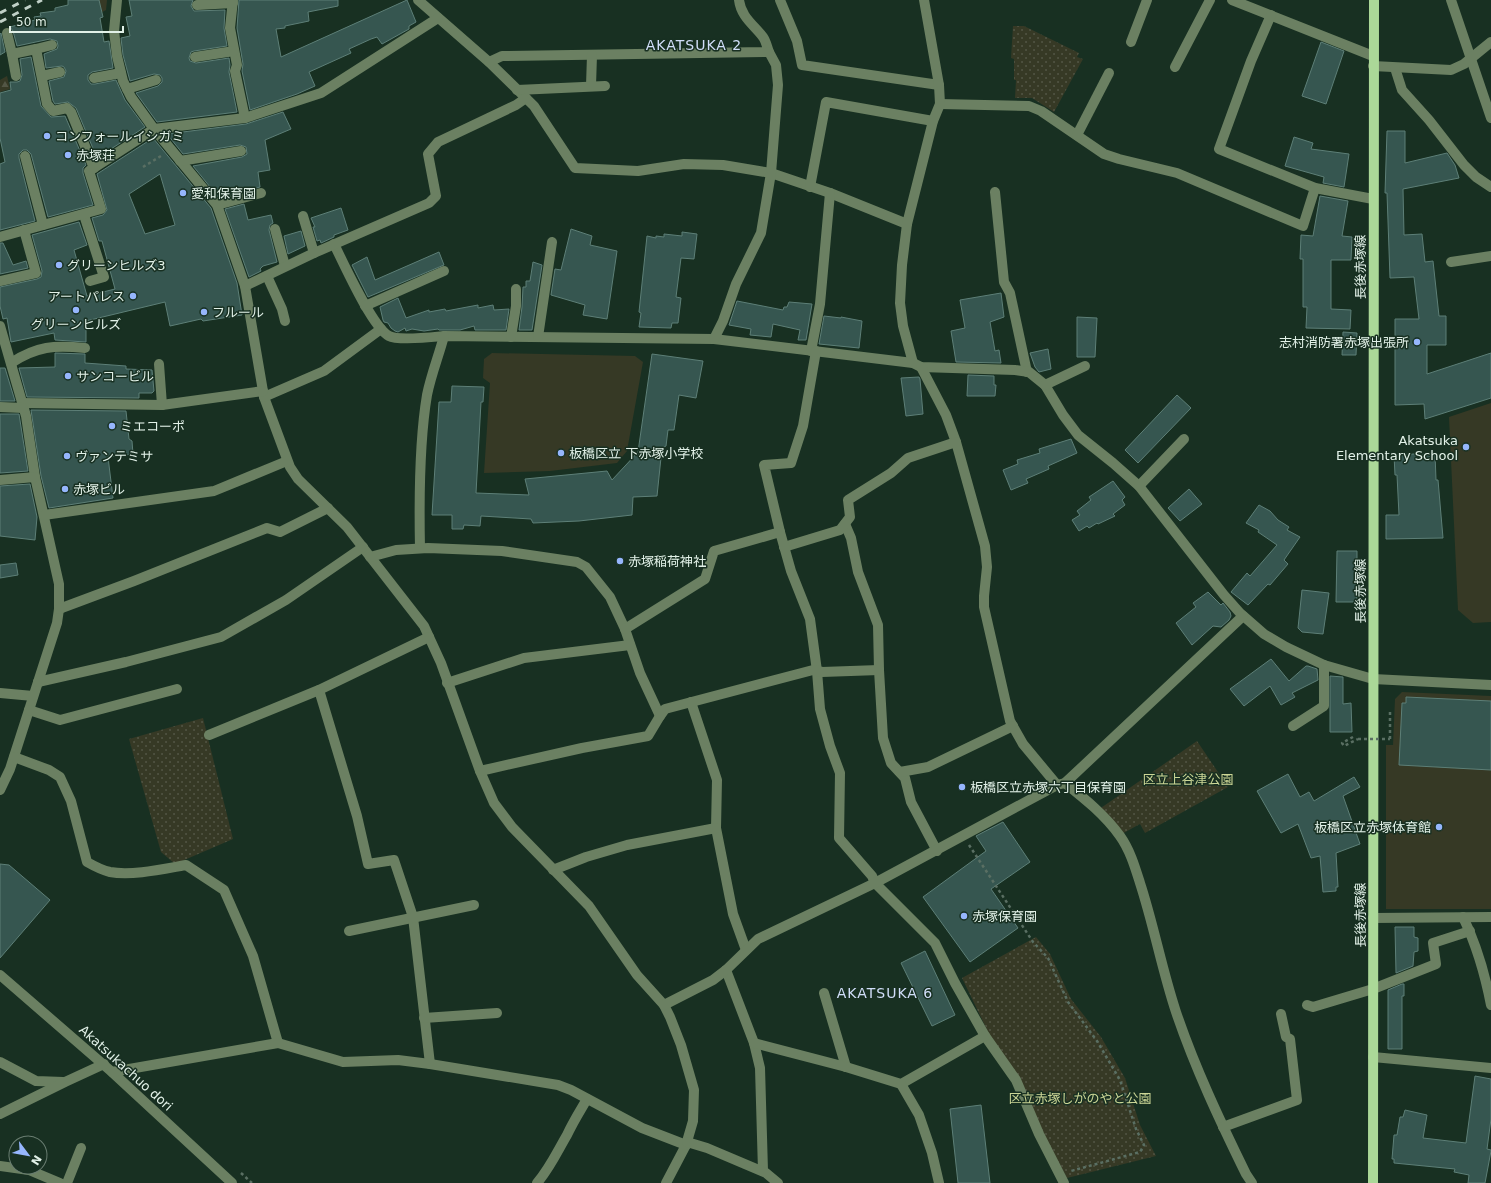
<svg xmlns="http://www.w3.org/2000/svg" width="1491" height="1183" font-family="'DejaVu Sans','Noto Sans JP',sans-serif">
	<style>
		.grass { fill: url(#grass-dots) }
		.forest { fill: url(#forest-firs) }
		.pitch { fill: #363925 }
		.building { fill: #365650; stroke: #5d7f77; fill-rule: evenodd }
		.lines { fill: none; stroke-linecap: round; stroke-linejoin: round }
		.path { stroke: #5a6f63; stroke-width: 2.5; stroke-dasharray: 3 3; stroke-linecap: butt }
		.minor { stroke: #6b8062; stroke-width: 10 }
		.major { stroke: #abd898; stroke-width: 10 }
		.rail { stroke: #c0d0c7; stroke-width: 3; stroke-dasharray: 7 7; stroke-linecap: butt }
		.path-bridge { stroke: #5a6f63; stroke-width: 2.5; stroke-dasharray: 3 3; stroke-linecap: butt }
		.poi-dot { fill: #96b6fd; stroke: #183022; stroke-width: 1.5 }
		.labels { text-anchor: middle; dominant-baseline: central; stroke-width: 3; stroke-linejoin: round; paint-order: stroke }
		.poi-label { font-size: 13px; fill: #e2f1e8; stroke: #183022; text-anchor: start }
		.street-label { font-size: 13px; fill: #e2f1e8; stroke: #183022 }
		.park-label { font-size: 13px; fill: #ccd696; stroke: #183022 }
		.neighbourhood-label { font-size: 14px; letter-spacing: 1px; fill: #d1def9; stroke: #183022 }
	</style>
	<defs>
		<pattern id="grass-dots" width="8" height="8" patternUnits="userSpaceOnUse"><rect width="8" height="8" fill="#363925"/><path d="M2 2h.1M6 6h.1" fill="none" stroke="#535645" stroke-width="1.8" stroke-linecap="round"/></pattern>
		<pattern id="forest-firs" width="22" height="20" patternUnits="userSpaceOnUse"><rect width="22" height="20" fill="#363925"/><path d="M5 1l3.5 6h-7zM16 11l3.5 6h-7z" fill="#535645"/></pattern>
	</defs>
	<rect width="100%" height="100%" fill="#183022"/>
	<g class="grass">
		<path d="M1013 26H1024L1079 53 1077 57 1083 59 1054 112 1032 98H1015L1016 80H1014V59L1011 58Z"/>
		<path d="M203 718 233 839 175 864 161 852 129 739Z"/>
		<path d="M1197 741 1228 787 1145 833 1140 824 1120 835 1098 810Z"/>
		<path d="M1036 937 1050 954 1071 999 1101 1037 1125 1078 1140 1125 1156 1156 1067 1178 989 1034 962 978Z"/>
	</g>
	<g class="forest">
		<path d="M99 0H107L106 10 102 12Z"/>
		<path d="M7 76 10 89 0 92V80Z"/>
	</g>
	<g class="pitch">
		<path d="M492 353 635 356 643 362 627 451 617 463 550 471 484 473 490 383 483 378 484 359Z"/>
		<path d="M1491 403V622L1473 623 1458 610 1449 417Z"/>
		<path d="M1402 692 1491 696V909H1386V745H1393L1395 699Z"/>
	</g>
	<g class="building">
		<path d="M68 0H99L103 17 100 18 104 42 109 41 113 68 92 72 88 75V80L91 84H95L116 80 125 100 145 127 97 158 76 108 68 102 55 104 53 101 49 81 64 77 66 71 64 67 62 66 46 68 44 54 57 49 58 46 57 41 50 39 17 46 13 31 10 27 35 20 34 17 41 16 40 13 55 11V8L68 5Z"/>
		<path d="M129 0H193L191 6 194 11 225 10 224 28 227 46 194 51 191 52 189 58 190 61 196 63 229 58 230 65 229 72 237 112 157 122 136 93 158 86 162 82V78L160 75 154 74 130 81 123 55 121 38 130 36 126 17 132 16Z"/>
		<path d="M239 0H338V6L308 12 309 21 285 26V28L276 29 281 57 407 0 416 22 409 26V29L382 44 377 37 371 39 349 49 351 53 309 72 315 86 297 94 250 110 242 71 243 64 237 28Z"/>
		<path d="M1 33 5 52 0 55V34Z"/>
		<path d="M1321 42 1344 51 1326 104 1302 96Z"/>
		<path d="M31 57 41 106 51 117 65 116 86 165 83 168V173L93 205 48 217 31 154 27 150H23L19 154V158L35 221 0 230V164L5 162 0 138V93L11 90 10 82H17L20 81 22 75 20 59Z"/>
		<path d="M283 112 291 129 265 140 270 170 258 172 260 187 219 198 193 166 242 157 247 154 246 147 240 145 183 154 167 134 246 124Z"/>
		<path d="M1387 131H1405V163L1447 153 1455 165 1459 178 1403 189 1404 235 1422 234 1425 262 1433 261 1439 316H1446V345H1427V374L1491 353V398L1425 419 1424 404 1395 405V319H1419L1414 277 1390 278 1387 193H1385Z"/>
		<path d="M1294 137 1313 143 1311 149 1349 154 1344 187 1323 183 1324 177 1285 166Z"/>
		<path d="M153 138 211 208 237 283 242 315 203 321 201 319 170 326 165 302 86 321V342L55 340 54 333 11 342 7 318 3 319 0 306V287L37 279 41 277 42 271 32 235 79 222 87 245 74 250 87 296 115 289 102 241H99L92 218 103 215 107 210 97 174ZM160 174 175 225 145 234 129 194Z"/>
		<path d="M1320 196 1348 201 1342 236 1352 237 1351 260H1331V309L1351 310 1350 329 1306 328 1307 307H1303V259H1300L1301 235 1313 236Z"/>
		<path d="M244 204 248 220 271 215 273 223 270 225 269 230 277 262 263 266 260 269 261 271 249 277 225 209Z"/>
		<path d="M341 208 348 230 334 235V237L321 243 320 240 317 241 313 227H315L311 218Z"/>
		<path d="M571 229 592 236 590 245 617 251 607 319 583 315 585 305 551 295 555 269 561 270Z"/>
		<path d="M301 231 305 246 288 254 284 236Z"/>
		<path d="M682 232 697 234 694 259 681 258 676 297 681 298 678 323H672L671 328 639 327 641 313 639 312 647 236 656 238V236L664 237V234L682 236Z"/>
		<path d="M0 243H3L13 265 26 261 28 268 0 274Z"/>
		<path d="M439 252 444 265 368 297 352 265 367 257 375 280Z"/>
		<path d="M533 262 542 265 532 330H519L522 307 523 287H526V281H530Z"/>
		<path d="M1001 293 1004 317 990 322 995 351 999 350 1001 363 956 362 951 331 965 328 960 300Z"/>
		<path d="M398 298 406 318 429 310V312L445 309 446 311 478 305V308L493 305 494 310 509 309 506 330H475L474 326 460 330H439L438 329 424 331 412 329 406 331 405 328 398 332 395 331 391 328 388 323 384 322 383 320 380 307Z"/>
		<path d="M737 301 783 310 784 307H787L789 302 812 304 806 340H798L800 330 773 324 771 337 750 335 751 329 729 325Z"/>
		<path d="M824 316 841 318V317L862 321 859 348 819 344Z"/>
		<path d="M1077 317 1097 318 1095 357H1077Z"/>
		<path d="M1343 332 1357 333 1356 355H1342Z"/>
		<path d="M1048 349 1051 369 1039 372 1035 367 1030 353Z"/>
		<path d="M55 353 85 354V363L126 366V369L152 370 154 391 152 393H139V398L27 397 19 368 55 367Z"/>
		<path d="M652 354 703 361 696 398 679 395 674 430H668L666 446 662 448 657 496 633 497 632 515 579 521 533 523 531 519 481 516 480 526 464 525 463 529H452V515H432L439 402H451L452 386 484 387 483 402H481L476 493 529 495 525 479 607 471 612 480 638 452Z"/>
		<path d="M0 368H5L15 401H0Z"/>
		<path d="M968 375 994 376V385H996L995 396H967Z"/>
		<path d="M919 377 920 379 923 414 906 416 901 378Z"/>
		<path d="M1177 395 1191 408 1138 463 1125 450Z"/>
		<path d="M31 410 126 411 129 439 132 441 133 454 108 457 113 498 49 508 41 476Z"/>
		<path d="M0 414H19L28 471 0 473Z"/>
		<path d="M1071 439 1077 453 1048 466 1049 469 1026 479 1028 483 1011 490 1003 470 1018 464 1017 460 1040 453 1039 449Z"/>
		<path d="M1435 453 1436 480H1438L1443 538 1386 539V515H1399L1397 475H1395L1394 455Z"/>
		<path d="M1113 481 1125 497 1122 500 1125 505 1113 514 1115 516 1098 524 1097 523 1089 528 1087 526 1079 531 1072 520 1080 515 1077 511 1091 500 1089 497Z"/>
		<path d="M30 484 37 517 35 540 0 536V486Z"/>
		<path d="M1189 489 1202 504 1180 521 1168 508Z"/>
		<path d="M1259 505 1270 511 1278 520 1289 527 1287 530 1300 537 1284 560 1288 564 1270 585 1268 584 1248 605 1231 592 1247 573 1250 576 1277 545 1258 532 1259 530 1246 523Z"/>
		<path d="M1337 551H1357V602H1336Z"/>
		<path d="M16 563 18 575 0 578V565Z"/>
		<path d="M1302 590 1329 593 1323 634 1302 632 1298 628Z"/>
		<path d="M1208 592 1221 605 1223 603 1230 612 1231 616 1229 620 1221 627 1213 626 1192 645 1176 623 1196 607 1193 603Z"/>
		<path d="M1271 659 1289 681 1306 666H1308L1317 669 1318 680 1292 693 1295 697 1281 705 1270 686 1244 706 1230 689Z"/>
		<path d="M1330 676 1343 677V704L1351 703 1352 732H1330Z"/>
		<path d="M1406 697 1491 701V770L1399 765 1402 703H1406Z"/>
		<path d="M1288 774 1300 797 1309 792 1314 801 1354 777 1360 787 1343 796 1360 844 1336 853 1338 887H1336V891L1323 892 1320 856 1311 858 1298 824 1281 833 1257 791Z"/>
		<path d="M1003 822 1030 862 991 889 1018 928 970 962 923 897 986 851 976 836Z"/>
		<path d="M0 864 9 865 50 900 0 958Z"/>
		<path d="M1395 927H1414V937L1418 938V951L1414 952 1413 966 1396 973Z"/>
		<path d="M925 951 955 1015 932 1026 901 963Z"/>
		<path d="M1402 984H1404V996H1402V1049H1388V990Z"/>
		<path d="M1475 1076 1491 1079V1119L1487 1149 1491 1150V1151L1485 1183H1468L1469 1175 1454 1172 1455 1169 1394 1163V1159H1392L1394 1135H1397L1400 1117H1403L1405 1110 1427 1115 1423 1138 1466 1143Z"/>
		<path d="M981 1105 990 1183H958L950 1109Z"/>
	</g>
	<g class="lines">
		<g class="path">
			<path d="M143 167 161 156"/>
			<path d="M1390 712V739"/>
			<path d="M1353 737 1342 743 1344 746 1358 739"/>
			<path d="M969 845 1033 942 1048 958 1068 1002 1097 1041 1120 1080 1136 1129 1144 1145 1140 1152 1071 1171"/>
			<path d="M241 1173 252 1183"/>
		</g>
		<g class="minor">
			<path d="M117 0 114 31 117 56 123 81 131 97 154 129 217 205 245 286 264 397 290 467 298 479 347 527 424 626 441 663 480 771 494 803 512 827 589 906 637 975 664 1005 670 1017 681 1045 694 1090 693 1121 686 1145 666 1183"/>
			<path d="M233 0 230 28 237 65 235 71 245 118"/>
			<path d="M418 0 489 62 534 106 575 168 638 171 684 164 723 165 771 173 830 193 907 224"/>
			<path d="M780 0 797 41 802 65 939 85"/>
			<path d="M1232 0 1373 56"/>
			<path d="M1451 0 1491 118"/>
			<path d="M197 5 233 3"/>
			<path d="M1271 15 1251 61 1219 149 1315 188 1373 199"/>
			<path d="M7 33 12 54"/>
			<path d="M1131 42 1147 0"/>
			<path d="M52 45 36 49 47 104 53 111 67 108 71 112 94 168"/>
			<path d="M195 57 234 51"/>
			<path d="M489 62 502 56 769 52C767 47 766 41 763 37 754 25 741 17 739 0"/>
			<path d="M1373 66 1451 70 1464 64 1491 42"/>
			<path d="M1175 67 1210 0"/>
			<path d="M1395 68 1402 90 1429 120 1464 165 1476 177 1491 187"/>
			<path d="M16 76 12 54 36 49"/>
			<path d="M42 76 60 72"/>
			<path d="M94 78 121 73"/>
			<path d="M591 86 592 55"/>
			<path d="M127 89 156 80"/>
			<path d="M517 90 605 86"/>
			<path d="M940 104 1029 106 1041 111 1104 154 1119 159 1177 173 1303 226 1315 188"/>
			<path d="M1077 135 1109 73"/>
			<path d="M25 156 43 225"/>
			<path d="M180 161 241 151"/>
			<path d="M810 187 826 102 933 121"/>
			<path d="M995 192 1004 282 1010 293 1027 372"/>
			<path d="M217 205 261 193"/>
			<path d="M84 215 104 277 90 281"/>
			<path d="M303 216 314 253"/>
			<path d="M275 229 285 266"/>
			<path d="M0 237 101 209 89 171 154 129 245 118 321 93 438 18"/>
			<path d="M334 244C344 264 372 327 389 336 398 341 433 337 444 336L714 339 913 363 921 367 1015 370 1029 372 1045 385 1063 415 1078 435 1113 463 1139 486 1224 595 1240 613 1264 634 1286 647 1324 665 1373 679 1491 685"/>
			<path d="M1451 262 1491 256"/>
			<path d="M267 276 282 309 285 321"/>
			<path d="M0 281 36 273 24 230"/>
			<path d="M245 286 314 253 429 203 436 196 428 154 438 142 516 105 526 98"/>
			<path d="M365 306 444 271"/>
			<path d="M0 326 26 416 35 477 59 584V609L57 623 10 769 0 790"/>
			<path d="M511 337 516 306V289"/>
			<path d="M538 337 552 242"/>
			<path d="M714 339 723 321 736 284 761 233 771 173 778 85 776 65 769 52"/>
			<path d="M811 351 820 304 830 193"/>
			<path d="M11 363C37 346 54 345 85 348"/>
			<path d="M913 363 903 326 900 303 902 265 907 224 933 121 940 104 939 85 924 0"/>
			<path d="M159 364 162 405"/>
			<path d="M921 367 946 415 956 442 985 546 987 567 984 596V607L1010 721 1023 744 1057 785"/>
			<path d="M1045 385 1085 366"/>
			<path d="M264 397 324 371 381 329"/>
			<path d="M22 403 162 405 263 391"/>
			<path d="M0 407 23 408"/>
			<path d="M0 480 35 477"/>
			<path d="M1139 486 1184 439"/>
			<path d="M44 515 214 491 287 461"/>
			<path d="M845 524 851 538 858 572 878 625 879 670 883 738 891 763 905 778 911 802 937 851"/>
			<path d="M780 532 764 465 791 463 803 426 816 351"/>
			<path d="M784 547 840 530 850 517 848 500 891 473 908 458 956 442"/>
			<path d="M420 548C419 499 419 443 427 395 431 375 439 355 444 336"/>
			<path d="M370 557 396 550 428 548 502 551 577 562 586 567 610 597 625 629 640 673 660 716"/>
			<path d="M59 609 134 581 267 528 280 532 328 508"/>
			<path d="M625 629 705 579 714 551 780 532 791 571 810 619 817 671 820 709 830 746 840 773 839 838 872 876 875 883 935 943 955 983 985 1036 1016 1080 1039 1134 1064 1183"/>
			<path d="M38 682 126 662 221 637 286 600 363 547"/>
			<path d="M447 683 524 658 630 645"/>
			<path d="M319 690 357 816 368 864 394 860 413 917 430 1064"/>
			<path d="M0 693 33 696"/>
			<path d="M691 702 717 780 716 828 733 914 746 950"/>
			<path d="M29 710 60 720 177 689"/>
			<path d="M1293 726 1324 706V665"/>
			<path d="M209 735 319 690 429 637"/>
			<path d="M14 757 49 770 60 777 71 801 87 862C94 866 101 870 110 872 132 876 163 869 186 865L224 890 253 956 278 1043"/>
			<path d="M480 771 582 748 648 736 660 716 665 709 813 670 822 672 879 670"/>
			<path d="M900 772 928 767 1013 726"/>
			<path d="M1065 783C1085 799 1105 815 1120 836 1130 850 1135 867 1140 883 1154 926 1162 970 1176 1012 1195 1068 1220 1121 1246 1174L1252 1183"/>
			<path d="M553 870 586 857 627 845 716 828"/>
			<path d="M1463 917C1477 946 1485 974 1491 1005"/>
			<path d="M1373 918 1491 917"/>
			<path d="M349 931 474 905"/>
			<path d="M726 970 754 1043 760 1068 763 1171"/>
			<path d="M0 975 112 1072 232 1183"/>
			<path d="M824 993 846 1067"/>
			<path d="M664 1005 713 980 726 970 758 939 875 883 1057 785 1065 783 1243 616"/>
			<path d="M1307 1005 1313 1007 1373 989 1436 964 1433 943 1470 931"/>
			<path d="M424 1018 497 1013"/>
			<path d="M754 1043 846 1067 901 1084 985 1036"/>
			<path d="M1373 1057 1491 1068"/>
			<path d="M0 1062 36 1081 63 1082"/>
			<path d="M112 1072 278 1043 343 1062 398 1060 430 1064 558 1085 571 1090 642 1128 686 1145"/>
			<path d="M901 1084 919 1115 932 1153 939 1183"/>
			<path d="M0 1114 65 1082 104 1064"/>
			<path d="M1223 1127 1297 1100 1290 1039 1286 1037 1281 1014"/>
			<path d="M687 1142 707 1148 766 1173 778 1183"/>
			<path d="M0 1166 29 1170 60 1183"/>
			<path d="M67 1183 81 1148"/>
			<path d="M537 1183C550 1168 557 1152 567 1135 573 1122 580 1111 587 1099"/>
		</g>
		<path class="major" d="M1373 1183 1374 0"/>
		<g class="rail">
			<path d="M0 13 25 0"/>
			<path d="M0 22 42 0"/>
		</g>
		<path class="path-bridge" d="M1358 739H1390"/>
	</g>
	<g class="poi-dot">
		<circle cx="47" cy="136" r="4"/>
		<circle cx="68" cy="155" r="4"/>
		<circle cx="183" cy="193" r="4"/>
		<circle cx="59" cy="265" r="4"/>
		<circle cx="133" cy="296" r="4"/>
		<circle cx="76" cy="310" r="4"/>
		<circle cx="204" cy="312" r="4"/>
		<circle cx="1417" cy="342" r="4"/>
		<circle cx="68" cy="376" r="4"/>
		<circle cx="112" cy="426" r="4"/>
		<circle cx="1466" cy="447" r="4"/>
		<circle cx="561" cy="453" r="4"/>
		<circle cx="67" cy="456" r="4"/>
		<circle cx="65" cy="489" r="4"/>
		<circle cx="620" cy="561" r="4"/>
		<circle cx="962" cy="787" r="4"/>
		<circle cx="1439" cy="827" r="4"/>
		<circle cx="964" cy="916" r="4"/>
	</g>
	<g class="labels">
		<g class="poi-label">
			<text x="55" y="136">コンフォールイシガミ</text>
			<text x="76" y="155">赤塚荘</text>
			<text x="191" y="193">愛和保育園</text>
			<text x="67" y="265">グリーンヒルズ3</text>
			<text x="125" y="296" text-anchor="end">アートパレス</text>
			<text x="212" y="312">フルール</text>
			<text x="76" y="324" text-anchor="middle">グリーンヒルズ</text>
			<text x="1409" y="342" text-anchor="end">志村消防署赤塚出張所</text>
			<text x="76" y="376">サンコービル</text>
			<text x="120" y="426">ミエコーポ</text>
			<text x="1458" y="440" text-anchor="end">Akatsuka<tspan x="1458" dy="15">Elementary School</tspan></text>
			<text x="569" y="453">板橋区立 下赤塚小学校</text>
			<text x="75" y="456">ヴァンテミサ</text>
			<text x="73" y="489">赤塚ビル</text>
			<text x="628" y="561">赤塚稲荷神社</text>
			<text x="970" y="787">板橋区立赤塚六丁目保育園</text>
			<text x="1431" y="827" text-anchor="end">板橋区立赤塚体育館</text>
			<text x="972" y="916">赤塚保育園</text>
		</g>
		<g class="street-label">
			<text transform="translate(1360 267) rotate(-90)">長後赤塚線</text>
			<text transform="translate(1360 591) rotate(-90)">長後赤塚線</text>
			<text transform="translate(1360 915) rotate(-90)">長後赤塚線</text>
			<text transform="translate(126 1068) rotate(42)">Akatsukachuo dori</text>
		</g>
		<g class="park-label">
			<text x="1188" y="779">区立上谷津公園</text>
			<text x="1080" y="1098">区立赤塚しがのやと公園</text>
		</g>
		<g class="neighbourhood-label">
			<text x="694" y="45">AKATSUKA 2</text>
			<text x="885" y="993">AKATSUKA 6</text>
		</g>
	</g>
	<g transform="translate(28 1155) rotate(122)"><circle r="19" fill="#183022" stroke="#697d71"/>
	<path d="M0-3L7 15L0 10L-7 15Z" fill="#96b6fd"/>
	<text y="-6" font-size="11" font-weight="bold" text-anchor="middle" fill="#e2f1e8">N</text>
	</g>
	<path d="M10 26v6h113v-6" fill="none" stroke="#e2f1e8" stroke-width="2"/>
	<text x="16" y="26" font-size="12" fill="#e2f1e8" stroke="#183022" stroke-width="3" paint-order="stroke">50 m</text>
</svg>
